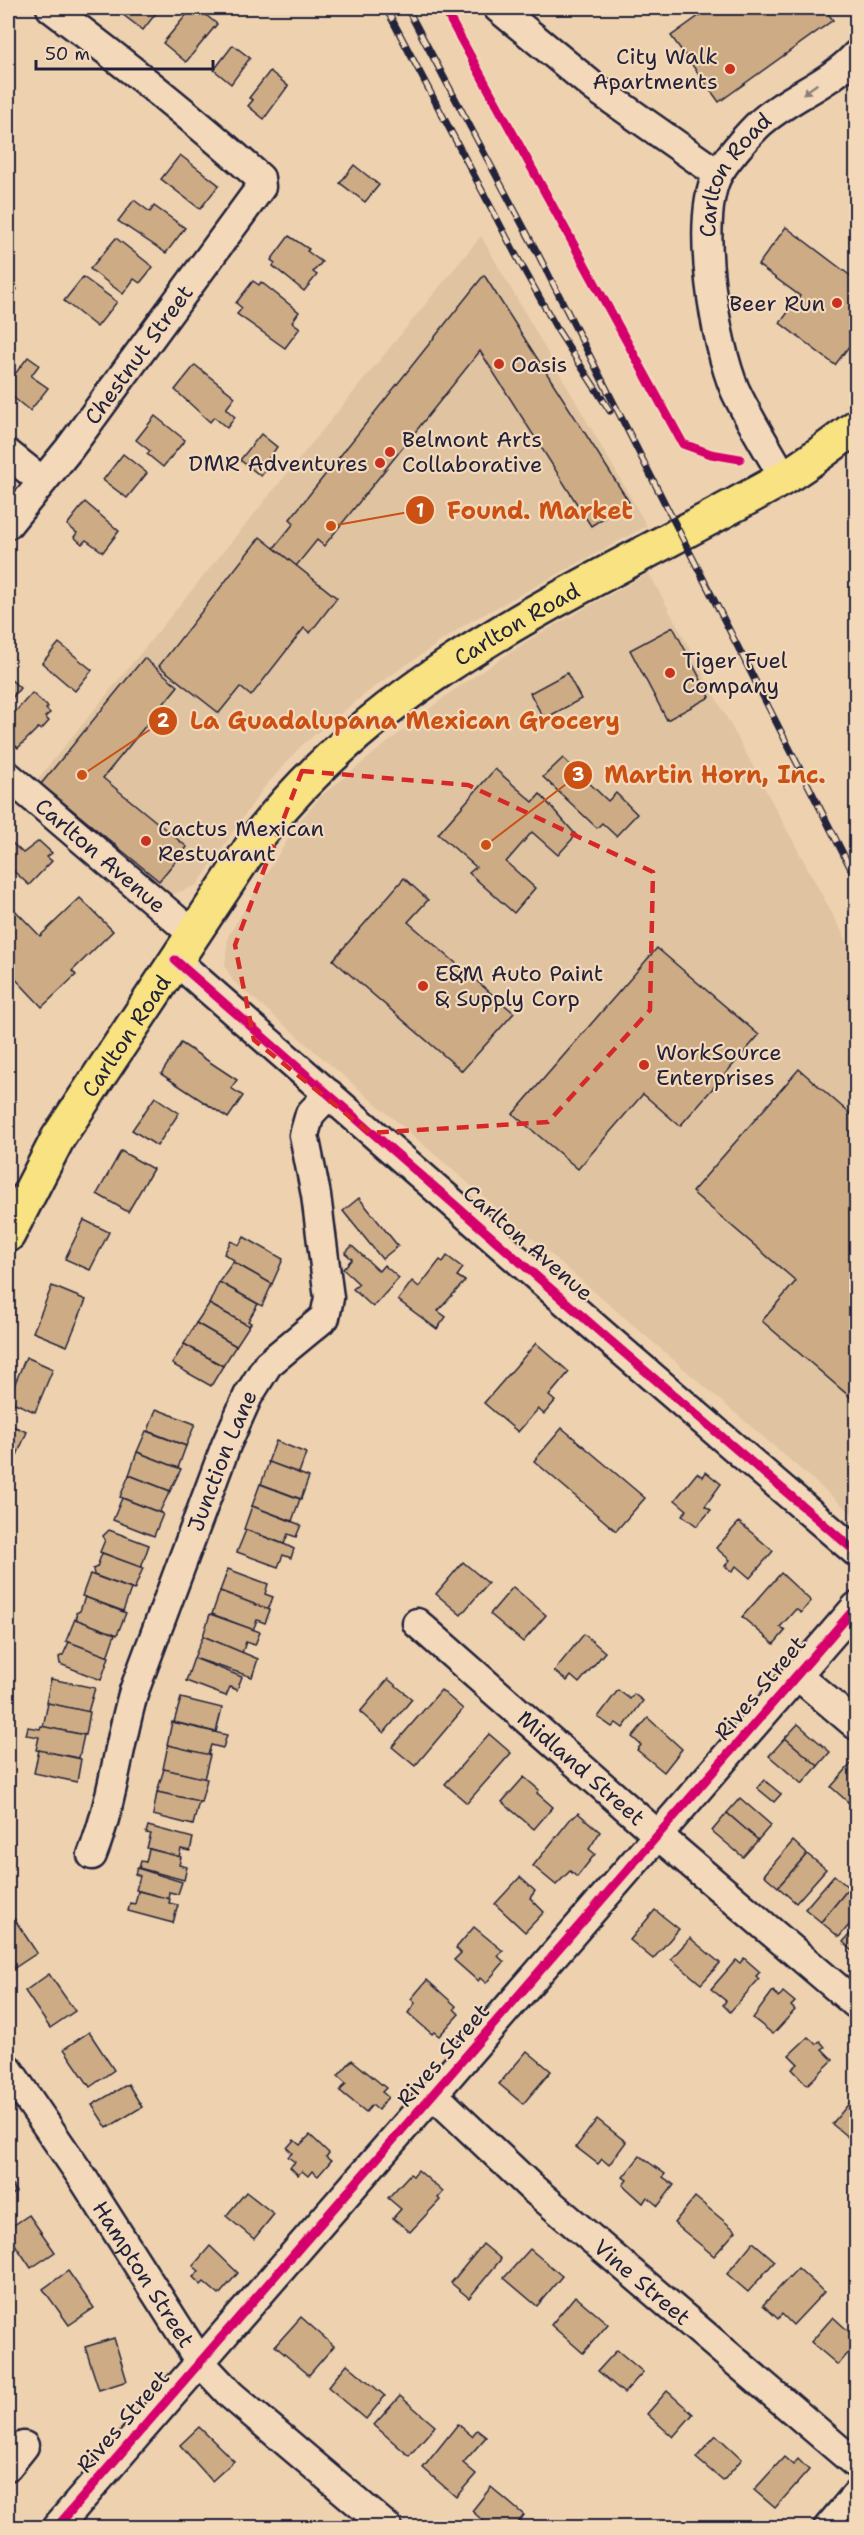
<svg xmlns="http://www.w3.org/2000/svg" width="864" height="2535" font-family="'Shantell Sans',sans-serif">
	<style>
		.built { fill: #e0c4a1 }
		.building { fill: #cdac85; stroke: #22223b; stroke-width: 1.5 }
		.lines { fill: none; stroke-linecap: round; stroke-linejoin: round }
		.minor-casing { stroke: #22223b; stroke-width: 33 }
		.major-casing { stroke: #22223b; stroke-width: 38 }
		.minor { stroke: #f3d9ba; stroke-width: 28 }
		.major { stroke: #f8e281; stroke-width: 33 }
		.rail-casing { stroke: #22223b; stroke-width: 7 }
		.rail { stroke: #f3d9ba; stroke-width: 4.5; stroke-dasharray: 14; stroke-linecap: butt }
		.cycleway-casing { stroke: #f3d9ba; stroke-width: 13 }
		.cycleway { stroke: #d6006c; stroke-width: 9 }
		.oneway { fill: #8a7e7a }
		.marked { fill: none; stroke: #d62828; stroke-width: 4.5; stroke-dasharray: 12 8; stroke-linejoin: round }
		.poi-dot { fill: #c8321e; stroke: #f3d9ba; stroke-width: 2 }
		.labels { text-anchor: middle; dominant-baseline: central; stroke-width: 4.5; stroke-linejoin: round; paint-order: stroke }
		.poi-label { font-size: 22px; fill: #22223b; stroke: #f3d9ba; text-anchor: start }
		.street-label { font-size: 22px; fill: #22223b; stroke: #f3d9ba }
		.leader { fill: none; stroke: #ca5113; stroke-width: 2 }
		.callout-dot { fill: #ca5113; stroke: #f3d9ba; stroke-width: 2 }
		.mark-label { font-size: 18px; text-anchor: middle; font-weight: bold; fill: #fff }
		.callout-label { font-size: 24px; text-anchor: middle; font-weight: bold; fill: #ca5113; stroke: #f3d9ba; stroke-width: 4.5; stroke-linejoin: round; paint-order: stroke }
	</style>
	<rect width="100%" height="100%" fill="#eed2b0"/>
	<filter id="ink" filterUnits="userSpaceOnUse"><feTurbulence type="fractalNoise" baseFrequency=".0167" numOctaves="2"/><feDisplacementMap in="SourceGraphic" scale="12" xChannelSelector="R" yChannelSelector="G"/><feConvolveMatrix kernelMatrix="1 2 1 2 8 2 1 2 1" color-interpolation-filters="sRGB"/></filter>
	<g filter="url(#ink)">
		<g class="built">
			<path d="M481 236 647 526 468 623 374 687 302 745 262 790 197 885 174 894 159 890 36 781Z"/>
			<path d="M649 573 856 958V1517L233 981 225 966 228 936 298 823 322 795 448 694 535 636Z"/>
		</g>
		<g class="building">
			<path d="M120 8H160L143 30 118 11Z"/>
			<path d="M192 8H197L217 24 186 62 163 43Z"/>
			<path d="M710 8H824L833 20 719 102 671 36Z"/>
			<path d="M233 45 250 58 231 84 214 70Z"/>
			<path d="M270 71 288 86 264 119 248 106 253 100 249 98Z"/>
			<path d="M180 155 219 185 200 209 161 179Z"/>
			<path d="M354 165 379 185 365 202 340 183Z"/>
			<path d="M134 200 150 212 154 206 185 228 166 253 118 221Z"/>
			<path d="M786 227 856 280V337L835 365 780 323 800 296 758 265Z"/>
			<path d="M289 236 309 249 307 251 322 262 313 272 317 275 304 291 273 266 275 263 271 260Z"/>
			<path d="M116 238 153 267 140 283 134 279 123 294 90 269Z"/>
			<path d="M484 275 629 502 591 526 480 351 324 546 317 540 296 566 274 548 294 523 290 519Z"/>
			<path d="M83 277 117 302 97 327 64 301Z"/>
			<path d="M8 281 17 289 8 301Z"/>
			<path d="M253 281 259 285 261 282 299 312 292 322 300 328 285 348 237 314 242 308 236 303Z"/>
			<path d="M28 357 39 365 31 376 48 388 30 411 8 393V383Z"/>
			<path d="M195 365 235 397 226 409 235 417 227 428 214 417 210 422 175 390Z"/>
			<path d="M155 416 185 440 163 467 147 454 150 451 136 440Z"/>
			<path d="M261 434 277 447 269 458 273 461 261 476 240 460Z"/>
			<path d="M123 454 147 473 127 498 103 480Z"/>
			<path d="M85 502 119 531 103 552 86 540 82 544 74 537 77 533 67 525Z"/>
			<path d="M260 537 337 598 310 633 304 628 251 696 240 687 219 713 159 666Z"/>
			<path d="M673 627 710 697 667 720 630 650Z"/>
			<path d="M59 643 92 670 75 691 42 663Z"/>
			<path d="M144 658 178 686 103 778 187 847 159 881 41 784Z"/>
			<path d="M567 673 581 699 544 719 530 693Z"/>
			<path d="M8 677 20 688 8 703Z"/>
			<path d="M32 693 48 707 46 709 50 713 45 717 49 721 41 730 38 728 18 748 8 739V720Z"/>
			<path d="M563 758 608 801 616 793 637 814 616 836 602 823 597 828 543 777Z"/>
			<path d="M495 769 533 802 540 794 576 835 558 855 532 832 506 862 535 888 514 913 469 873 476 867 438 834Z"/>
			<path d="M39 841 52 853 47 857 52 861 29 885 8 866V846L11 842 23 853Z"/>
			<path d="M404 878 428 900 408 922 514 1013 462 1071 333 960Z"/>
			<path d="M80 898 113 931 72 971 76 975 42 1007 8 971V907L10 905 40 936Z"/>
			<path d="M657 948 759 1035 680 1126 643 1094 578 1169 513 1114Z"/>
			<path d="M181 1043 237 1080 231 1088 243 1096 228 1118 161 1074Z"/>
			<path d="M799 1069 856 1119V1402L762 1321 796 1281 692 1192Z"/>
			<path d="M155 1097 179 1113 157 1146 132 1130Z"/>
			<path d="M121 1151 153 1169 128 1212 97 1194Z"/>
			<path d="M359 1198 398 1246 382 1259 343 1211Z"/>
			<path d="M84 1220 109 1232 90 1270 65 1259Z"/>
			<path d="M244 1237 283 1259 272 1284 233 1262 234 1260 224 1254 231 1241 239 1245Z"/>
			<path d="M352 1246 379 1271 384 1265 399 1278 373 1307 353 1289 359 1284 343 1269 352 1259 345 1253Z"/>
			<path d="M447 1256 463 1268 457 1276 465 1281 438 1311 446 1317 437 1329 398 1300 412 1281 419 1287 440 1260 443 1262Z"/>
			<path d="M233 1262 272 1284 262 1306 219 1282Z"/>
			<path d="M219 1282 258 1304 248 1321 251 1323 249 1326 209 1304Z"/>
			<path d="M52 1286 86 1300 67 1346 33 1332Z"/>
			<path d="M209 1304 249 1326 236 1346 196 1323Z"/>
			<path d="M196 1323 236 1346 223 1366 184 1344Z"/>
			<path d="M536 1343 569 1372 549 1396 555 1401 544 1414 538 1409 518 1432 484 1403Z"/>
			<path d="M184 1344 223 1366 211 1386 172 1364Z"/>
			<path d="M26 1357 53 1369 35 1412 8 1400Z"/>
			<path d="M156 1409 195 1424 186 1446 148 1431Z"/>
			<path d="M8 1424 27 1432 9 1474 8 1473Z"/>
			<path d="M562 1428 645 1498 616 1531 534 1461Z"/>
			<path d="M146 1431 186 1446 178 1468 137 1452Z"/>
			<path d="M276 1441 306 1453 299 1473 268 1462Z"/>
			<path d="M137 1452 181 1469 170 1491 129 1475Z"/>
			<path d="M269 1462 309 1477 301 1499 261 1484Z"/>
			<path d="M706 1472 721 1484 705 1506 711 1510 697 1526 682 1515 687 1510 675 1500 697 1473 703 1477Z"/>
			<path d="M129 1475 170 1491 160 1511 163 1514 120 1497Z"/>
			<path d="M260 1484 300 1499 292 1521 252 1506Z"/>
			<path d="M122 1498 163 1514 154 1536 113 1520Z"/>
			<path d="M252 1506 301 1525 296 1537 288 1534 284 1544 244 1529Z"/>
			<path d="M739 1522 773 1551 750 1578 736 1566 732 1572 725 1566 730 1560 716 1548Z"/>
			<path d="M109 1530 149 1545 141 1568 100 1552 105 1540 103 1536Z"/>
			<path d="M246 1530 286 1545 294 1549 291 1558 283 1555 278 1567 237 1552Z"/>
			<path d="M102 1553 143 1568 134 1590 94 1575 93 1569 97 1567Z"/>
			<path d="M463 1562 488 1583 461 1615 436 1594Z"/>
			<path d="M228 1569 268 1584 265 1594 273 1597 268 1610 220 1591Z"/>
			<path d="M781 1573 811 1601 801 1613 796 1609 780 1627 785 1631 774 1644 742 1617Z"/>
			<path d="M90 1574 131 1589 123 1611 82 1596Z"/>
			<path d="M513 1587 546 1615 523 1642 490 1614Z"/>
			<path d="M220 1591 270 1610 265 1623 257 1620 253 1630 212 1614Z"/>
			<path d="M85 1597 126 1613 117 1635 77 1620 76 1613 80 1611Z"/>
			<path d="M210 1614 260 1632 255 1645 246 1642 242 1653 203 1636Z"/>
			<path d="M75 1619 115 1634 107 1657 66 1641Z"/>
			<path d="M584 1634 605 1652 579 1683 571 1676 567 1681 554 1671Z"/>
			<path d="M203 1636 258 1659 252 1677 194 1658Z"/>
			<path d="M69 1642 109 1657 101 1680 60 1664 59 1657 63 1655Z"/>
			<path d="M194 1658 242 1677 237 1690 230 1687 226 1696 186 1681Z"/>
			<path d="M51 1679 95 1688 88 1712 46 1703Z"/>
			<path d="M388 1679 412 1699 384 1733 360 1712Z"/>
			<path d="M441 1690 463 1709 415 1766 392 1747Z"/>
			<path d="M618 1690 630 1699 634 1694 643 1701 623 1728 616 1723 612 1727 598 1717Z"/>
			<path d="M181 1698 222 1708 216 1732 174 1722Z"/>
			<path d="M48 1703 90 1712 86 1735 43 1727Z"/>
			<path d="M648 1718 682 1749 664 1772 637 1750 641 1745 632 1737Z"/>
			<path d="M172 1722 227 1735 223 1748 211 1745 208 1755 167 1745Z"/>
			<path d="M798 1724 830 1752 818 1766 785 1738Z"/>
			<path d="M41 1726 84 1735 79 1758 36 1750 39 1737 26 1735 28 1727 40 1729Z"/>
			<path d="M489 1734 511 1753 467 1803 445 1784Z"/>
			<path d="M785 1738 818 1766 802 1784 769 1756Z"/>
			<path d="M168 1745 210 1755 204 1779 163 1769Z"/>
			<path d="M39 1750 81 1759 77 1782 34 1773Z"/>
			<path d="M856 1758V1793L848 1802 831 1787Z"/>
			<path d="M164 1769 207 1779 201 1802 157 1792Z"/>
			<path d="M524 1777 539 1790 537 1793 553 1807 534 1829 502 1802Z"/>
			<path d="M764 1780 781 1794 774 1802 757 1788Z"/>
			<path d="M157 1792 199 1801 193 1825 153 1815Z"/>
			<path d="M856 1793V1810L848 1802Z"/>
			<path d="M740 1798 771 1825 758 1840 727 1813Z"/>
			<path d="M578 1813 600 1832 589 1849 595 1854 577 1877 570 1871 556 1885 533 1866 572 1817 573 1818Z"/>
			<path d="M727 1813 758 1840 743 1857 712 1831Z"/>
			<path d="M148 1826 193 1838 190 1851 181 1849 179 1857 147 1848 151 1834 146 1833Z"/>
			<path d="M793 1841 807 1854 778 1887 764 1875Z"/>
			<path d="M149 1849 181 1857 179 1865 187 1867 184 1880 139 1868 141 1861 146 1862Z"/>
			<path d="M807 1854 826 1869 796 1903 778 1887Z"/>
			<path d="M137 1868 182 1882 178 1894 169 1892 168 1899 136 1890 140 1876 135 1874Z"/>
			<path d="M834 1875 849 1888 821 1922 805 1909Z"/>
			<path d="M520 1877 535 1891 530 1898 544 1912 525 1932 495 1904Z"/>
			<path d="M849 1888 856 1894V1917L839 1937 821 1922Z"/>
			<path d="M138 1891 170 1899 169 1903 178 1905 173 1923 128 1911 130 1903 135 1904Z"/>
			<path d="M655 1910 679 1929 653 1959 630 1940Z"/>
			<path d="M11 1914 37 1953 10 1971 8 1967V1916Z"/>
			<path d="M474 1927 503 1951 498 1956 504 1962 486 1983 480 1978 478 1981 454 1960 461 1953 456 1948Z"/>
			<path d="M856 1927V1954L843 1942Z"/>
			<path d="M690 1938 720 1963 701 1984 671 1959Z"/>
			<path d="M744 1958 760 1972 756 1976 759 1979 730 2012 723 2005 726 2001 711 1989 736 1960 740 1963Z"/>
			<path d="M49 1974 75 2011 50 2028 25 1991Z"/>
			<path d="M427 1980 456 2006 454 2009 459 2014 439 2036 434 2032 432 2034 408 2013 415 2003 411 1999Z"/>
			<path d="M773 1991 779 1997 783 1992 795 2002 791 2006 795 2010 773 2034 753 2018Z"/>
			<path d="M89 2032 114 2070 90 2087 64 2049Z"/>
			<path d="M808 2037 816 2044 820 2041 825 2047 822 2049 833 2060 807 2085 792 2069 798 2064 789 2055Z"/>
			<path d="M527 2051 551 2071 523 2104 499 2084Z"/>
			<path d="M352 2060 386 2088 382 2092 388 2097 378 2110 372 2105 366 2112 340 2091 346 2083 338 2076Z"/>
			<path d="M128 2084 142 2107 107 2128 92 2105Z"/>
			<path d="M856 2095V2144L832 2124Z"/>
			<path d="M597 2119 626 2142 609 2165 602 2159 598 2164 576 2147Z"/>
			<path d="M310 2135 329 2153 326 2157 331 2161 318 2176 312 2171 308 2176 302 2171 298 2175 290 2167 295 2162 288 2157 292 2153 287 2148 294 2140 300 2145Z"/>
			<path d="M640 2156 665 2174 663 2177 674 2185 658 2206 647 2197 643 2203 623 2185 627 2180 623 2177Z"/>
			<path d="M418 2170 443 2192 438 2198 440 2200 410 2232 393 2218 401 2209 388 2198 410 2174 413 2176Z"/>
			<path d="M8 2179 16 2192 8 2198Z"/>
			<path d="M246 2192 274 2214 254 2239 226 2216Z"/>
			<path d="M695 2197 736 2231 714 2256 674 2223Z"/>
			<path d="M29 2215 55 2252 31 2268 8 2234V2229Z"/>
			<path d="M753 2242 775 2261 748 2292 727 2274Z"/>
			<path d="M483 2244 501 2259 469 2298 451 2283Z"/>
			<path d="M210 2246 238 2273 219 2295 204 2282 201 2285 193 2277 199 2271 193 2266Z"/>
			<path d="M530 2249 562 2276 537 2306 504 2278Z"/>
			<path d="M798 2268 824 2292 793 2325 782 2314 778 2319 763 2305Z"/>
			<path d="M68 2271 94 2308 69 2325 43 2289Z"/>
			<path d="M575 2296 608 2324 583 2353 551 2325Z"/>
			<path d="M301 2317 334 2346 309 2375 275 2346Z"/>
			<path d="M833 2317 856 2338V2344L838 2365 811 2342Z"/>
			<path d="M114 2338 127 2381 99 2390 85 2347Z"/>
			<path d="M617 2350 643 2372 624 2393 598 2371Z"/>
			<path d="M347 2364 385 2396 366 2419 328 2387Z"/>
			<path d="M667 2391 693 2414 673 2437 647 2414Z"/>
			<path d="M400 2396 435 2426 409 2456 374 2425Z"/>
			<path d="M458 2424 472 2436 477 2430 486 2437 463 2463 476 2474 456 2497 423 2468Z"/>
			<path d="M199 2427 234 2461 212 2481 180 2445Z"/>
			<path d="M716 2435 742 2459 723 2481 696 2458Z"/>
			<path d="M784 2457 793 2465 798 2459 809 2470 775 2508 754 2490Z"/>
			<path d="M491 2487 524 2515 514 2528H491L472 2511Z"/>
			<path d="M285 2522 292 2528H279Z"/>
		</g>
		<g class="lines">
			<defs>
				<g id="minor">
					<path d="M498 8 594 87 718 174"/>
					<path d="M8 454 42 481"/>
					<path id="s1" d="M784 478C768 449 749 420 735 390 715 344 695 222 717 176 724 162 746 137 757 126 786 98 829 85 856 55"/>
					<path id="s2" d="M8 524 69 449 261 187 260 178C193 118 123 62 51 8"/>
					<path id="s3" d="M8 776 193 934"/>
					<path d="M175 960 607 1338 856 1552"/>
					<path id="s4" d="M417 1623 659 1836 856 2004"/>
					<path d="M796 1674 856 1725"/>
					<path id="s5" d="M92 1855C113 1802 118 1745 134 1691L226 1445 248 1396 268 1364 325 1317 329 1298 316 1195 304 1135 310 1114 329 1094"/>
					<path id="s6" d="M8 2069 84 2180 200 2362 231 2395 388 2528"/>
					<path id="s7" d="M434 2095 531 2187 856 2464"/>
					<path d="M8 2466 24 2446"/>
					<path d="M56 2528 856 1607"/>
					<path d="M828 2528 856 2495"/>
				</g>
				<g id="major">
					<path id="s8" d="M8 1235 58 1138 260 834C394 663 599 582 782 479 808 464 832 444 856 427"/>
				</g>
			</defs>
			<use href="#minor" class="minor-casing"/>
			<use href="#major" class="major-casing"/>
			<use href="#minor" class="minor"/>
			<use href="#major" class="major"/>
			<defs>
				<g id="rail">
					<path d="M386 8 517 257 557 329 610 411"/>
					<path d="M407 8 539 256 856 879"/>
				</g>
			</defs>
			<use href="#rail" class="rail-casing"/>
			<use href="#rail" class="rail"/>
			<defs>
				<g id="cycleway">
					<path d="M444 8 683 444 711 454 740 459"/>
					<path d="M175 960 607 1338 856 1552"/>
					<path d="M56 2528 856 1607"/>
				</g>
			</defs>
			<use href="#cycleway" class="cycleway-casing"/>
			<use href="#cycleway" class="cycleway"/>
		</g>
		<defs><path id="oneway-solid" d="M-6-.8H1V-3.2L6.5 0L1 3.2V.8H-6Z" transform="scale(1.5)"/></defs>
		<use class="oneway" href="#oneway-solid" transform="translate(810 89) rotate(145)"/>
	</g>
	<path class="marked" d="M302 771 468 785 653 872 650 1010 548 1122 370 1133 254 1040 235 945Z"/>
	<g class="poi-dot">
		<circle cx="730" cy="69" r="6"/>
		<circle cx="837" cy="303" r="6"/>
		<circle cx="499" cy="364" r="6"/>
		<circle cx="390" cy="452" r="6"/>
		<circle cx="380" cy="463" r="6"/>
		<circle cx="670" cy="673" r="6"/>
		<circle cx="146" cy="841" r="6"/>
		<circle cx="423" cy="986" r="6"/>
		<circle cx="644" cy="1065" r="6"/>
	</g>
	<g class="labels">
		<g class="poi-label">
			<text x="718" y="56" text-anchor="end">City Walk<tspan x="718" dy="25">Apartments</tspan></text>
			<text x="825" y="303" text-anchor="end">Beer Run</text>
			<text x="511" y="364">Oasis</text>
			<text x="402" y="439">Belmont Arts<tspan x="402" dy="25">Collaborative</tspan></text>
			<text x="368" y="463" text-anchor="end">DMR Adventures</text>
			<text x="682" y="660">Tiger Fuel<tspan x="682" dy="25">Company</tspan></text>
			<text x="158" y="828">Cactus Mexican<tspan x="158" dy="25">Restuarant</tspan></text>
			<text x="435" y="973">E&amp;M Auto Paint<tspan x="435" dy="25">&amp; Supply Corp</tspan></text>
			<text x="656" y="1052">WorkSource<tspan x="656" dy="25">Enterprises</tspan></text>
		</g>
		<g class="street-label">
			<text stroke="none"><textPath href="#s1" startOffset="327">Carlton Road</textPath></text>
			<text stroke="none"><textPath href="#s2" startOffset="214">Chestnut Street</textPath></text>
			<text stroke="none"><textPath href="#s8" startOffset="808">Carlton Road</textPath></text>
			<text stroke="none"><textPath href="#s3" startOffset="122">Carlton Avenue</textPath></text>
			<text stroke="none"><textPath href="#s8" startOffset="232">Carlton Road</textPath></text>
			<text transform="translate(528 1243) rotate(41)">Carlton Avenue</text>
			<text stroke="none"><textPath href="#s5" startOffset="416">Junction Lane</textPath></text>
			<text transform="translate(760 1688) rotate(-50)">Rives Street</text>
			<text stroke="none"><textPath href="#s4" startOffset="219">Midland Street</textPath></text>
			<text transform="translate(443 2055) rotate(-49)">Rives Street</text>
			<text stroke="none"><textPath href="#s6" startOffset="246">Hampton Street</textPath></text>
			<text stroke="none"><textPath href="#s7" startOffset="280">Vine Street</textPath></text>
			<text transform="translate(123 2421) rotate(-49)">Rives Street</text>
		</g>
	</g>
	<path class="leader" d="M331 526L420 510M82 775L163 721M486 845L578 775"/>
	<g class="callout-dot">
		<circle cx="331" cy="526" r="6"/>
		<circle cx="82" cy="775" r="6"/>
		<circle cx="486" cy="845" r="6"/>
		<circle cx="420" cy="510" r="15"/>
		<circle cx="163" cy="721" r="15"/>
		<circle cx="578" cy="775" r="15"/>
	</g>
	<g class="mark-label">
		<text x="420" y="517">1</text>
		<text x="163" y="727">2</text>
		<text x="578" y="781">3</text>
	</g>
	<g class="callout-label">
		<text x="540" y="519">Found. Market</text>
		<text x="405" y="729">La Guadalupana Mexican Grocery</text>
		<text x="715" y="783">Martin Horn, Inc.</text>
	</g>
	<rect width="864" height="2535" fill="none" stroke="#f3d9ba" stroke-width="30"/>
	<rect x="15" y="15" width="834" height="2505" fill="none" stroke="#22223b" stroke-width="2" filter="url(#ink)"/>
	<path d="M36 60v9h177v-9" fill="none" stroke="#22223b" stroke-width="3"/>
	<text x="45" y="60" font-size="18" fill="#22223b" stroke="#f3d9ba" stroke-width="4.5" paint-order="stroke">50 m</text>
</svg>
